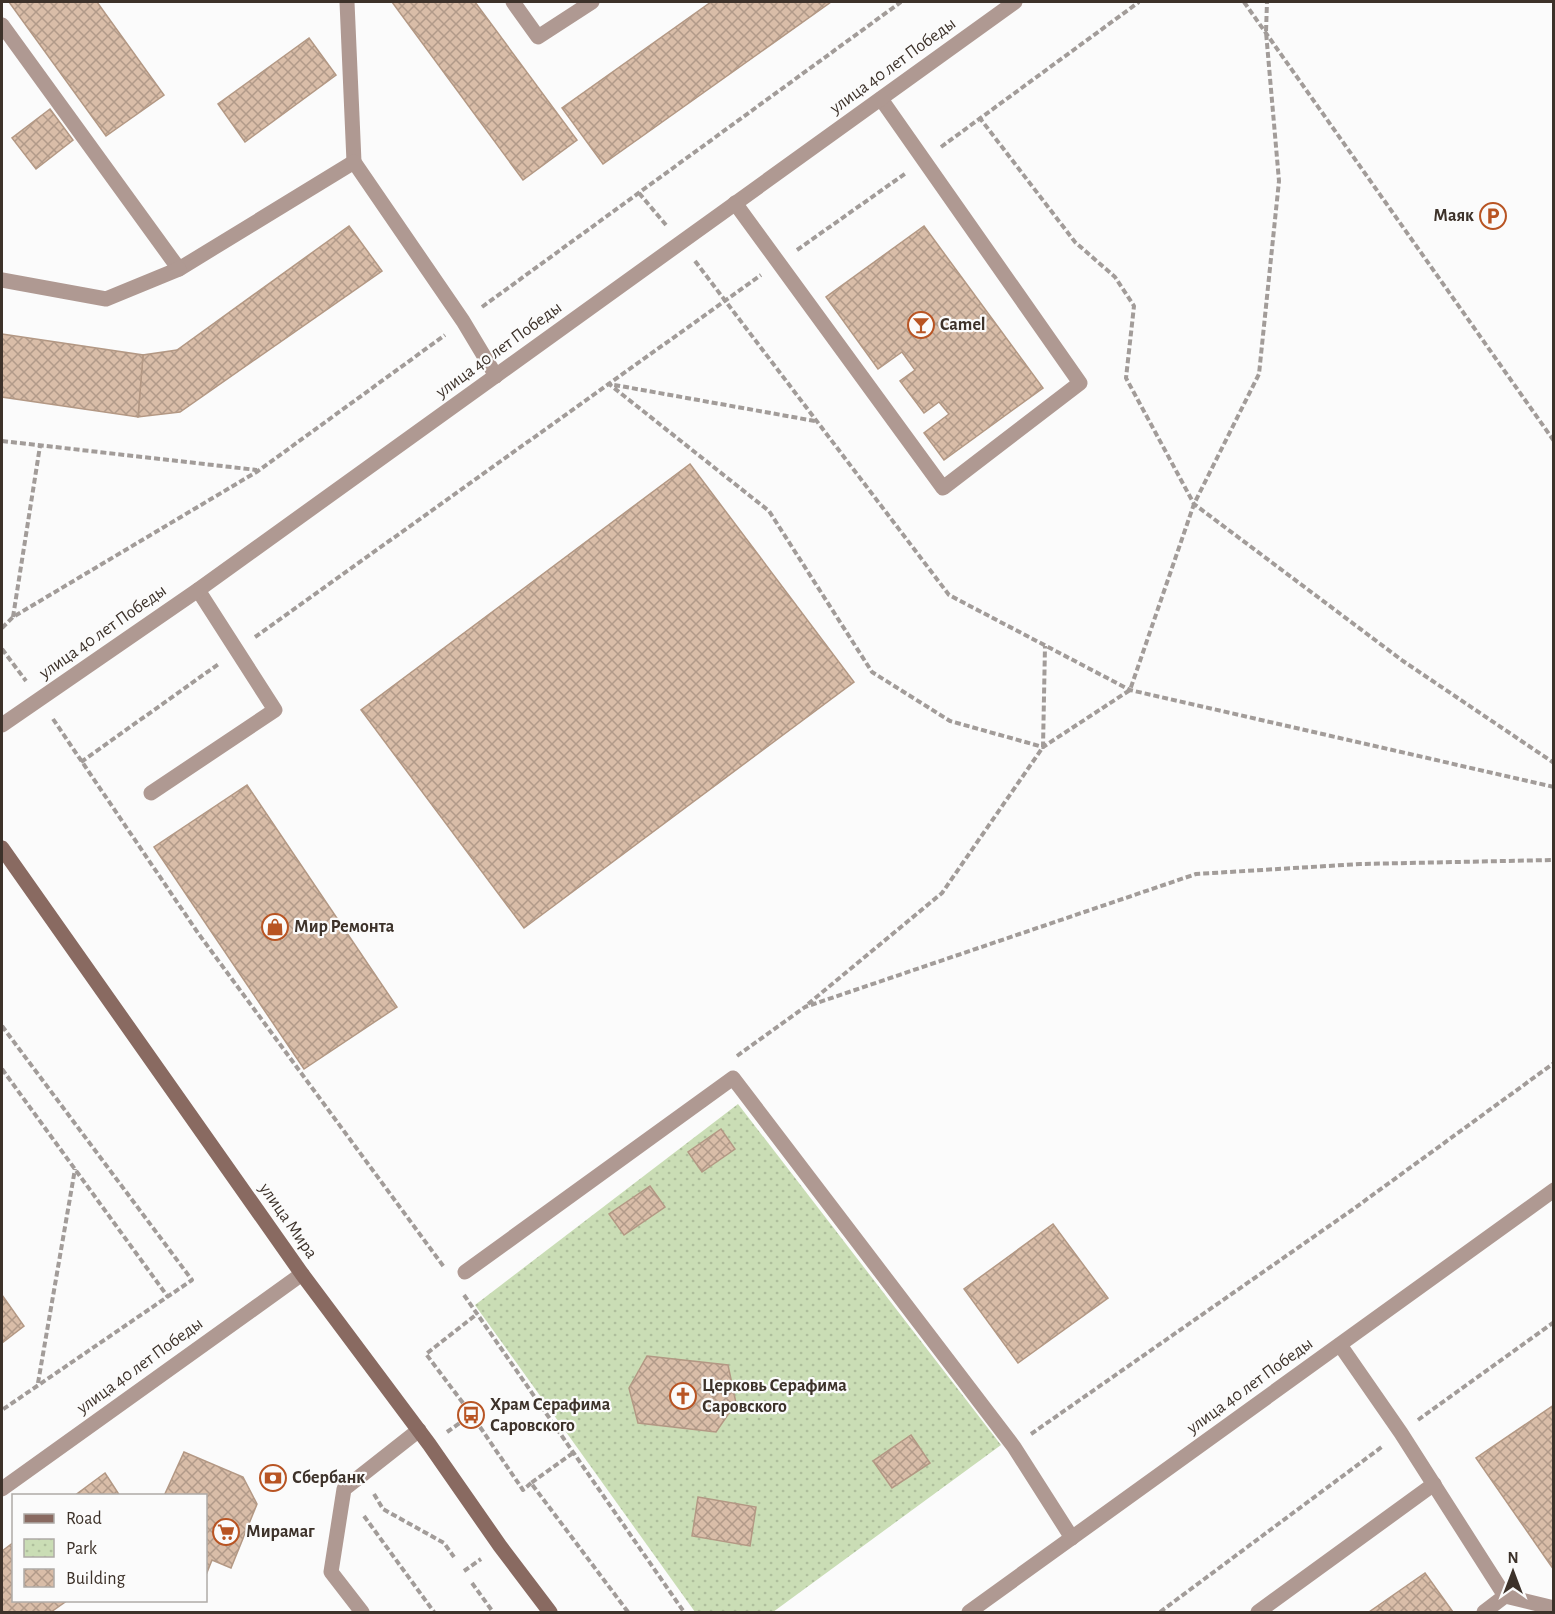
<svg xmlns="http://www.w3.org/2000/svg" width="1555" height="1614" font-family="'Alegreya Sans',sans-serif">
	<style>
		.park { fill: url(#park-dots) }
		.building { fill: url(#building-cross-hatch); stroke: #b39884; stroke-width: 1.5 }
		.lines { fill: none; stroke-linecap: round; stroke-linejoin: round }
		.path { stroke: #a29c99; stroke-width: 4; stroke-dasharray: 6 3; stroke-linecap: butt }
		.lane { stroke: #af9992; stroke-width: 15 }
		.street { stroke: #af9992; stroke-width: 15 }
		.secondary { stroke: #896a61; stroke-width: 15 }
		.labels { text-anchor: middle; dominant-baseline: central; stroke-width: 4.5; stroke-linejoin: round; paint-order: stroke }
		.street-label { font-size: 18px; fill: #3d322a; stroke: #fbfbfb }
		.poi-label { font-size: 18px; font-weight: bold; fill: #3d322a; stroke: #fbfbfb; text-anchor: start }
	</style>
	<defs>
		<pattern id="park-dots" width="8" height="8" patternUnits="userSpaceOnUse" patternTransform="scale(1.5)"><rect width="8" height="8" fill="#caddb5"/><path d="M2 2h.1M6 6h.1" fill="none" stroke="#aebe9c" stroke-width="1.8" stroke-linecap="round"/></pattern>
		<pattern id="building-cross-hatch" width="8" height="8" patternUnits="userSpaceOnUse" patternTransform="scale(1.5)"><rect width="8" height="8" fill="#d9bda8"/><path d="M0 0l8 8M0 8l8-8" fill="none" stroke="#b19a89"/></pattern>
	</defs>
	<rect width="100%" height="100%" fill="#fbfbfb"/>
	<path class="park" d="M738 1104 1001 1445 773 1612H695L475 1305Z"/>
	<g class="building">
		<path d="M9 2H97L164 95 106 136Z"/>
		<path d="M392 2H475L577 140 523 180Z"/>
		<path d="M711 2H831L603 164 562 108Z"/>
		<path d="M309 38 336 75 245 142 218 104Z"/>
		<path d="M50 109 73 140 36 169 12 138Z"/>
		<path d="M349 226 382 271 180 412 138 417 143 355 177 350Z"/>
		<path d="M924 226 1043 388 944 460 924 433 949 414 939 402 924 413 900 381 915 370 902 352 878 369 826 297Z"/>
		<path d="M2 334 143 355 138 417 2 397Z"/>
		<path d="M690 464 854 682 524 928 361 710Z"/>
		<path d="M247 785 397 1007 304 1069 154 847Z"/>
		<path d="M721 1129 735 1149 702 1172 688 1152Z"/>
		<path d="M650 1186 665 1207 624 1235 609 1214Z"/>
		<path d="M1053 1224 1108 1298 1018 1363 964 1289Z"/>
		<path d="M2 1295 24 1326 2 1343Z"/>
		<path d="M647 1356 728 1365 736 1403 716 1432 638 1423 629 1388Z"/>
		<path d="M1554 1405V1570L1476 1458Z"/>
		<path d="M911 1435 930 1463 892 1488 873 1461Z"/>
		<path d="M184 1452 243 1477 257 1504 231 1568 212 1560 206 1575V1496H164Z"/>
		<path d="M105 1473 120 1496H74Z"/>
		<path d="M698 1497 756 1507 750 1546 692 1536Z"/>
		<path d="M14 1542V1600H68L51 1612H2V1551Z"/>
		<path d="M1425 1573 1453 1612H1369Z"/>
	</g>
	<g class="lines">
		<g class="path">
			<path d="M1244 2 1554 441"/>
			<path d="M979 117 1075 242 1115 277 1134 306 1126 378 1194 504 1403 661 1554 763"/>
			<path d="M941 147 1139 2"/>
			<path d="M639 193 666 225"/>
			<path d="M797 250 906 173"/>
			<path d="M695 261 949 595 1130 690 1554 787"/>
			<path d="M482 307 901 2"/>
			<path d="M815 421 609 384 769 511 872 672 950 721 1043 747 1130 690 1194 504 1259 374 1279 181 1266 32 1267 2"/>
			<path d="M2 441 257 470"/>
			<path d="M13 617 40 446"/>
			<path d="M2 628 13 617 258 471 445 335"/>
			<path d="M255 637 761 275"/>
			<path d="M2 649 26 681"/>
			<path d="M53 719 198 933 444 1267"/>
			<path d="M81 762 220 663"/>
			<path d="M808 1004 942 893 1043 747 1045 646"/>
			<path d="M2 1026 192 1280 2 1410"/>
			<path d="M737 1056 805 1007 1196 874 1360 864 1554 860"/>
			<path d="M2 1069 168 1297"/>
			<path d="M464 1295 684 1612"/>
			<path d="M38 1383 75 1169"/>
			<path d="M463 1403 426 1354 477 1314"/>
			<path d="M1418 1420 1554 1322"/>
			<path d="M480 1427 523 1490 531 1483"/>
			<path d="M447 1432 471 1415"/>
			<path d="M1031 1434 1352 1210 1554 1063"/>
			<path d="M573 1453 531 1483 628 1612"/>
			<path d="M374 1494 383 1509 444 1543 454 1557"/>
			<path d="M364 1516 434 1612"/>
			<path d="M464 1571 481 1559"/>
			<path d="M472 1583 493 1612"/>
			<path d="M1160 1612 1383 1446"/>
		</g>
		<g class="lane">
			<path d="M347 2 354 162"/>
			<path d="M513 2 538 37 592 2"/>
			<path d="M2 25 179 269 354 162 463 321 496 376"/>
			<path d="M735 203 943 488 1080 383 881 99"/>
			<path d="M2 280 106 299 179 269"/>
			<path d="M151 793 275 710 198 590"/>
			<path d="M465 1272 733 1078 1014 1447 1072 1538"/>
			<path d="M1340 1345 1401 1433 1505 1596 1484 1612"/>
			<path d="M1505 1596 1554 1608"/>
			<path d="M362 1612 331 1572 344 1489 419 1430"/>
			<path d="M1258 1612 1434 1484"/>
		</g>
		<g class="street">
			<path d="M2 725 198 590 1015 2"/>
			<path d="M2 1489 302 1274"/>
			<path d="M969 1612 1554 1190"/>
		</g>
		<path class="secondary" d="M2 848 302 1274 429 1444 500 1546 550 1612"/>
	</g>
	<defs>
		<symbol id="parking-ring" viewBox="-11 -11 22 22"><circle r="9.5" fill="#fbfbfb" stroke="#b85423" stroke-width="1.5"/><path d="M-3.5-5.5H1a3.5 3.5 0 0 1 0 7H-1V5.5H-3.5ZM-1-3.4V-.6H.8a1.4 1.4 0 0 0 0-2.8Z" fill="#b85423"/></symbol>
		<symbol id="bar-ring" viewBox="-11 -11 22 22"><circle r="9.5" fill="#fbfbfb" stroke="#b85423" stroke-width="1.5"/><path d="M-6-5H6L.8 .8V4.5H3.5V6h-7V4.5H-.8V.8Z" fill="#b85423"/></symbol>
		<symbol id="shop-ring" viewBox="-11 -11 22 22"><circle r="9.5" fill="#fbfbfb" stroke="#b85423" stroke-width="1.5"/><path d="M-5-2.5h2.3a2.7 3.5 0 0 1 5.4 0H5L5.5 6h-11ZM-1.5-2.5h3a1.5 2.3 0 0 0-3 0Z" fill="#b85423"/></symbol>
		<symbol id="church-ring" viewBox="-11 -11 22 22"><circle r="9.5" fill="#fbfbfb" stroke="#b85423" stroke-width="1.5"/><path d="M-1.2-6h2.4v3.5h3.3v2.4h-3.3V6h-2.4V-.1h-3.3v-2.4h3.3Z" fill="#b85423"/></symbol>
		<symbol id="bus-ring" viewBox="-11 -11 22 22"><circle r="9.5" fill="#fbfbfb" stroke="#b85423" stroke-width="1.5"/><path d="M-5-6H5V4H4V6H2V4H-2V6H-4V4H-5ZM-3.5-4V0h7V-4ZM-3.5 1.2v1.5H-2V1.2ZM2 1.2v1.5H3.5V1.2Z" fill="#b85423"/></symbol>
		<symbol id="bank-ring" viewBox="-11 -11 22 22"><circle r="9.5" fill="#fbfbfb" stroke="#b85423" stroke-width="1.5"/><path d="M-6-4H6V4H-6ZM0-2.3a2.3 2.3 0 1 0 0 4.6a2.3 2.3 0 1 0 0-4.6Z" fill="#b85423"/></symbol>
		<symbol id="supermarket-ring" viewBox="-11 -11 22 22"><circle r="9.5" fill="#fbfbfb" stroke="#b85423" stroke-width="1.5"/><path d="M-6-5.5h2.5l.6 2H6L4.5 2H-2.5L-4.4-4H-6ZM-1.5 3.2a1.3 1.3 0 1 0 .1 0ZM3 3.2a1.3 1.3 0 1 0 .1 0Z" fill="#b85423"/></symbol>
	</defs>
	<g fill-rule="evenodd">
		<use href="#parking-ring" x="1478" y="201" width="30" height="30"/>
		<use href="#bar-ring" x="906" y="310" width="30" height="30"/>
		<use href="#shop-ring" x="260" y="912" width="30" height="30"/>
		<use href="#church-ring" x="668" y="1381" width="30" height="30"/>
		<use href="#bus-ring" x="456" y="1400" width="30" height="30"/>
		<use href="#bank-ring" x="258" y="1463" width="30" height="30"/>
		<use href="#supermarket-ring" x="211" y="1517" width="30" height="30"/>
	</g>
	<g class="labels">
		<g class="street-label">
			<text transform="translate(893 66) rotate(-36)">улица 40 лет Победы</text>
			<text transform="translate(499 350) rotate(-36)">улица 40 лет Победы</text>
			<text transform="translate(103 632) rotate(-35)">улица 40 лет Победы</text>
			<text transform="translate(288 1221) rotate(55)">улица Мира</text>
			<text transform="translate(140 1366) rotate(-36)">улица 40 лет Победы</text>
			<text transform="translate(1250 1386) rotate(-36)">улица 40 лет Победы</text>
		</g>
		<g class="poi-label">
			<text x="1474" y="216" text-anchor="end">Маяк</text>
			<text x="940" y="325">Camel</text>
			<text x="294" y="927">Мир Ремонта</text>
			<text x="702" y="1386">Церковь Серафима<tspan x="702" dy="21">Саровского</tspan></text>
			<text x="490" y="1405">Храм Серафима<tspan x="490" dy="21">Саровского</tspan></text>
			<text x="292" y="1478">Сбербанк</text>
			<text x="246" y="1532">Мирамаг</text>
		</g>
	</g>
	<rect width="1555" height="1614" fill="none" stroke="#3d322a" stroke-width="6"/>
	<rect x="12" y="1494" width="195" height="108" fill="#fbfbfb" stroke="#afaba7" stroke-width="1.5"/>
	<rect x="24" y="1514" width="30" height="9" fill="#896a61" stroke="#afaba7" stroke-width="1.5"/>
	<text x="66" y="1524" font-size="18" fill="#3d322a">Road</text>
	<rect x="24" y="1539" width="30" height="18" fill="url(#park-dots)" stroke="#afaba7" stroke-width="1.5"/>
	<text x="66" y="1554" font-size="18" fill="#3d322a">Park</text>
	<rect x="24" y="1569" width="30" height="18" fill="url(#building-cross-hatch)" stroke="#afaba7" stroke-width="1.5"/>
	<text x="66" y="1584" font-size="18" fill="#3d322a">Building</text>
	<g transform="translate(1513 1572)" stroke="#fbfbfb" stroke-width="4.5" paint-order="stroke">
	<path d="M0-4.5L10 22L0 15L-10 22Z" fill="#3d322a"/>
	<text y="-9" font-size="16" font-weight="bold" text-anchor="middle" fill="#3d322a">N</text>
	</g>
</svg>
